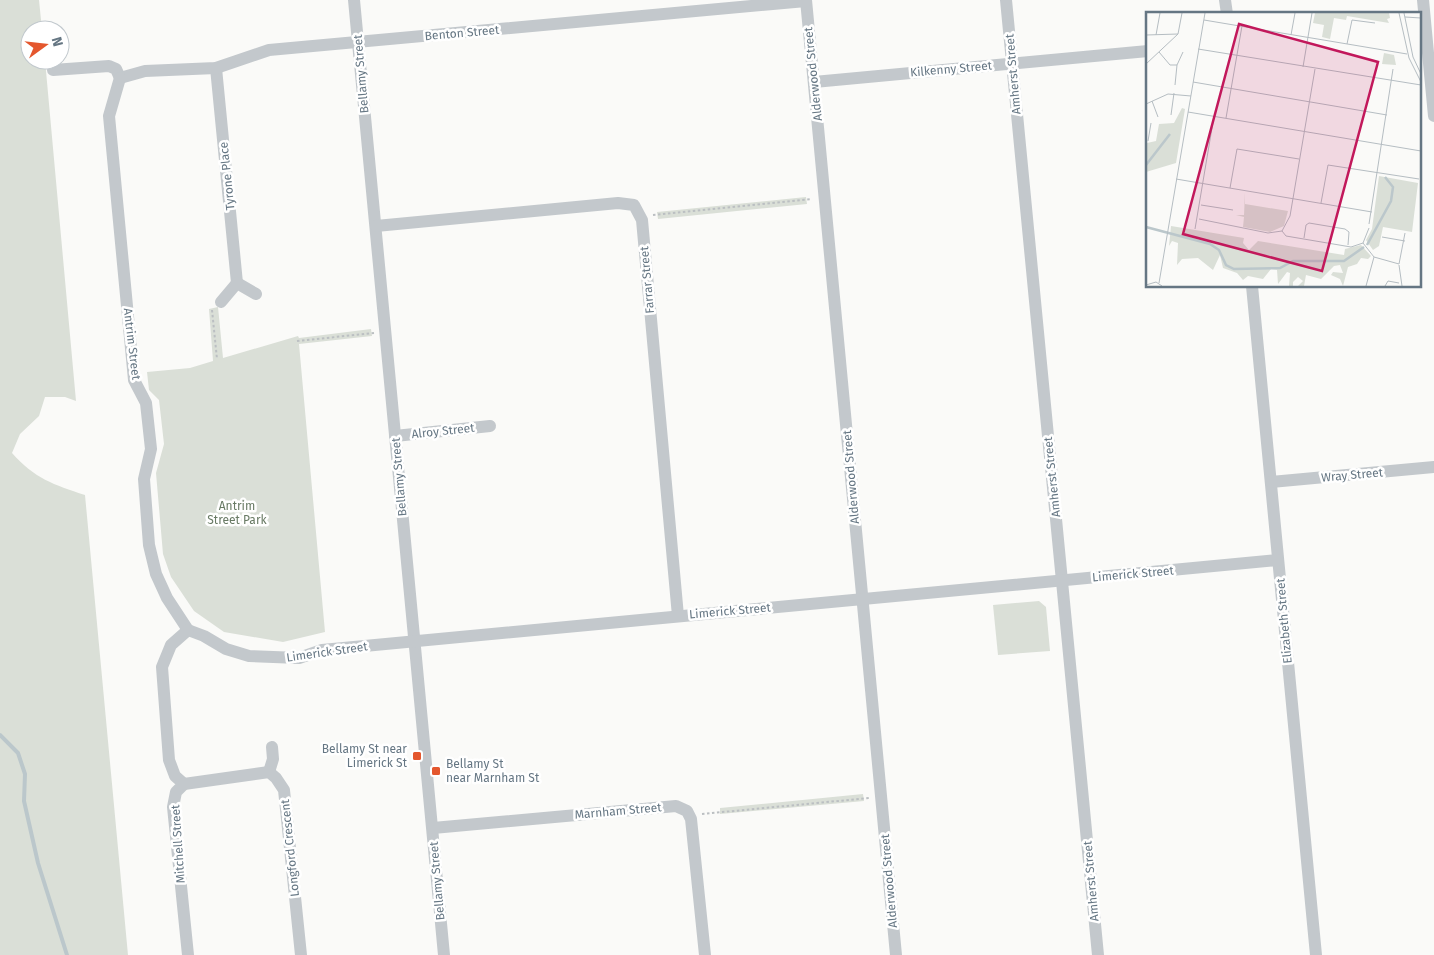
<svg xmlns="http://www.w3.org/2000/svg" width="1434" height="955" font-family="'Fira Sans',sans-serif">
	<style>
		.green { fill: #dadfd7 }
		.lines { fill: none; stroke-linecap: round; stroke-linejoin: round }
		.stream { stroke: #bbc7cb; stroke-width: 4 }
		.path { stroke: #bbbfc2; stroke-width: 2; stroke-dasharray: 2.5 2.5; stroke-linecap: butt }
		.minor { stroke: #c3c8cc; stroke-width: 12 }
		.poi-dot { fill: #e4572e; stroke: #fff; stroke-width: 2 }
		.labels { text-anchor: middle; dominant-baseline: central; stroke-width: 5; stroke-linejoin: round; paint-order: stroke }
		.street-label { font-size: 12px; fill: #657683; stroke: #fff }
		.park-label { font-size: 12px; fill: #687a64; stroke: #fff }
		.poi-label { font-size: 12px; fill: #657683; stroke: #fff; text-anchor: end }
		.inset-river { fill: none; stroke: #bbc7cb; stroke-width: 2.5 }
		.inset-road { fill: none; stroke: #b5bdc2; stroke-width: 1 }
		.view { fill: #c2185b; fill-opacity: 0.15; stroke: #c2185b; stroke-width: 2.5 }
		.inset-edge { fill: none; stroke: #657683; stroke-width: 2.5 }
	</style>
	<rect width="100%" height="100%" fill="#fafaf8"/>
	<g class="green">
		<path d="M0 0H39L42 30H30V60H45L76 401 65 397H45L39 416 20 434 12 453C34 478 54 485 85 495L128 955H0Z"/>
		<path d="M806 197 807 204 658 219 657 212Z"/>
		<path d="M218 307 223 358 298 336 299 338 371 329 372 336 299 344 325 632 283 642 224 632 194 611 171 577 163 554 156 473 164 444 159 400 149 390 147 372 190 368 213 361 209 309Z"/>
		<path d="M1039 601 1046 607 1050 651 998 655 993 605Z"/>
		<path d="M863 794 864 801 720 814V808Z"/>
	</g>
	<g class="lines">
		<path class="stream" d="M0 735 18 753 25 774 24 801 38 863 67 955"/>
		<g class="path">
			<path d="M653 215 812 199"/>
			<path d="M212 310 217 359"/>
			<path d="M297 341 374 333"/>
			<path d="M702 814 869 798"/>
		</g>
		<g class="minor">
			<path d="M354 0 444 955"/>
			<path d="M806 0 896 955"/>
			<path d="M1006 0 1098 955"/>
			<path d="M1225 0 1227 14"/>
			<path d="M1423 0 1434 116"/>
			<path d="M216 68 237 283"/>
			<path d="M53 70 109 66 116 69 120 78"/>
			<path d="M120 78 145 71 216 68 269 50 806 1"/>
			<path d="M120 78 109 116 134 380 146 403 151 449 144 479 149 545 156 574 167 598 188 630"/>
			<path d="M814 82 1148 51"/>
			<path d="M376 226 618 203 634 205 642 220 678 616"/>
			<path d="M1252 286 1316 955"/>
			<path d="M221 302 237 283 256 294"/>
			<path d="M395 436 490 426"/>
			<path d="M1271 482 1434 467"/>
			<path d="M188 630 204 636 226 649 249 656 299 658 322 650 1278 560"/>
			<path d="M188 630 171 645 162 667 169 760 175 776 184 784 176 792 173 807 188 955"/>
			<path d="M269 772 273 759 272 747"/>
			<path d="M184 784 269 772 276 778 284 790 301 955"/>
			<path d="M433 828 676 806 687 811 691 819 705 955"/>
		</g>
	</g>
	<g class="poi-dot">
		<rect x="412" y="751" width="10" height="10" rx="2.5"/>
		<rect x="431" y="766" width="10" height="10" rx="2.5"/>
	</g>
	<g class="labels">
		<g class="street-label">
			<text transform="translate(462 33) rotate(-5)">Benton Street</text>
			<text transform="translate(951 69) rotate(-5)">Kilkenny Street</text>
			<text transform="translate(361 74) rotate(-95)">Bellamy Street</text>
			<text transform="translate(813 74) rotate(-96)">Alderwood Street</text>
			<text transform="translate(1013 74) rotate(-95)">Amherst Street</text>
			<text transform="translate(227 176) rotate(-96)">Tyrone Place</text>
			<text transform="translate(647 280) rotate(-95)">Farrar Street</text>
			<text transform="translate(132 344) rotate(83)">Antrim Street</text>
			<text transform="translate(443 431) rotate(-6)">Alroy Street</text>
			<text transform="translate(1352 475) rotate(-5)">Wray Street</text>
			<text transform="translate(399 477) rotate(-95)">Bellamy Street</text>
			<text transform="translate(851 477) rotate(-95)">Alderwood Street</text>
			<text transform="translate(1052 477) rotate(-96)">Amherst Street</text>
			<text transform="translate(1133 574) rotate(-5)">Limerick Street</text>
			<text transform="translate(730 611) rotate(-5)">Limerick Street</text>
			<text transform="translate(1284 621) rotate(-95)">Elizabeth Street</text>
			<text transform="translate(327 652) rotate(-8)">Limerick Street</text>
			<text transform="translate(618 811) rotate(-5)">Marnham Street</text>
			<text transform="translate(178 844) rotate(-94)">Mitchell Street</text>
			<text transform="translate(290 848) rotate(-96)">Longford Crescent</text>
			<text transform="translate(437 881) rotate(-95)">Bellamy Street</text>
			<text transform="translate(889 881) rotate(-95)">Alderwood Street</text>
			<text transform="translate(1091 881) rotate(-95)">Amherst Street</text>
		</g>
		<g class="park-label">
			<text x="237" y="506">Antrim<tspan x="237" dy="14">Street Park</tspan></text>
		</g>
		<g class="poi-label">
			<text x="407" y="749">Bellamy St near<tspan x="407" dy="14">Limerick St</tspan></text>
			<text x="446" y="764" text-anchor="start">Bellamy St<tspan x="446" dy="14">near Marnham St</tspan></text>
		</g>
	</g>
	<g transform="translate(1146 12)">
		<rect width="275" height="275" fill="#fafaf8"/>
		<path d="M169 1H243L244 6 241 7 243 11 201 4 200 8 188 6 184 27 176 25 178 13 167 11ZM238 41 248 43 250 53 236 52ZM36 96 39 97 30 151 0 160 1 131 10 129 13 112 28 111ZM233 164 272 171 266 220 237 215 233 234 227 238 220 228 226 217ZM99 180V192L142 199 138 214 124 220 97 215 98 205 90 203H98ZM25 214 98 226 97 231 103 238 112 229 198 243 199 237 215 233 225 244 222 247 215 246 211 252 202 255 197 274 194 267 185 263 187 260 197 261 194 253 188 254 175 267 160 263 158 274H152L157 269 152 265 147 270V274H143L144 261 141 260 132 272 131 258 125 257 117 267 102 264 97 268 91 261 77 256 74 243 67 258 52 246 36 247 31 253 32 231 26 229 23 234Z" fill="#dadfd7"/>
		<path class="inset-river" d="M0 153 24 122M0 215 64 232 73 238 80 253 88 257 134 256 147 249H198L218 235M221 233 245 189 247 175 239 165"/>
		<path class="inset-road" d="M253 1 263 46 275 70M258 1 267 45 275 62M259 5 275 6M58 8 261 42M0 23 32 22M10 23 14 1M145 23 149 1M201 32 206 8 229 11M52 37 275 73M13 40 24 53M0 52 32 22 36 1M24 53H31L37 40M157 55 166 1M47 70 241 103M29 73 31 53M6 89 12 105M0 92 22 82 45 84M42 100 275 139M25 103 28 81M80 106 96 14M2 129 5 111M30 167 226 200M84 176 91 137 153 147M175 191 182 153 273 167M55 193 87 198M53 207 122 221 136 219M223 212 247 57M49 217 68 104M136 219 144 204 169 57M136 219 140 224 205 235 217 231 223 216M236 225 259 229M158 226 160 213 163 211 199 217 203 220 202 233M217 231 228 245 253 252M253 252 259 221M253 253 256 274M13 271 59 1M0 273 10 270 16 274M220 274 228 245M239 274 242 269 253 271"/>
		<path class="view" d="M93 12 232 50 176 259 37 222Z"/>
		<rect width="275" height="275" class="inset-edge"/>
	</g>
	<g transform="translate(45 45) rotate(75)"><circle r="24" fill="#ffffff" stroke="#c1c8cd"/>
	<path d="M0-4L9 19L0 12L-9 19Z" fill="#e4572e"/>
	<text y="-8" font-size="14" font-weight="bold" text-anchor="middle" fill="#657683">N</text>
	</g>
</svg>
